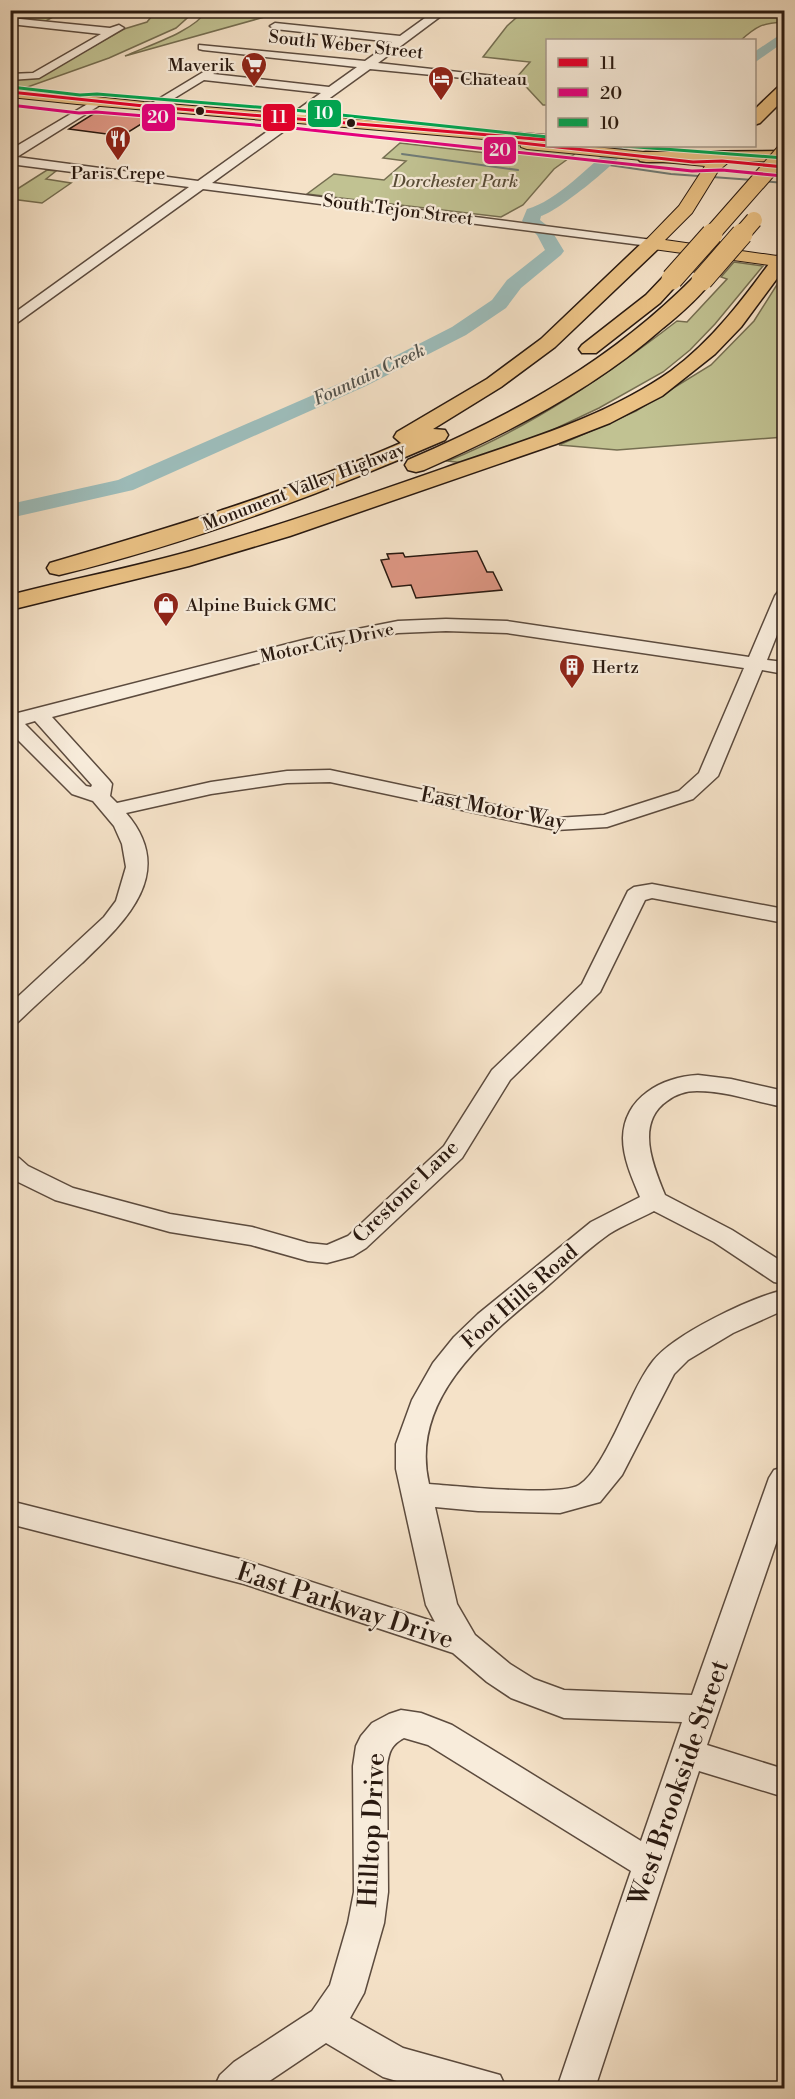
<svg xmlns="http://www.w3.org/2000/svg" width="795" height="2099" font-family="'Libre Bodoni',serif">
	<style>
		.green { fill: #c1c292; stroke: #756e51; stroke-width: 1.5 }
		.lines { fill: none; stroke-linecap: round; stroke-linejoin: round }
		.stream { stroke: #6f7b77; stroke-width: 2 }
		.river { fill: #9dbdbb; fill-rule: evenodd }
		.building { fill: #de9784; stroke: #291910; stroke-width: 1.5 }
		.minor-casing { stroke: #5c4b3e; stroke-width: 3 }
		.major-casing { stroke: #291910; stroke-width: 2 }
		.highway-casing { stroke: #291910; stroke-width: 3 }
		.minor { fill: #f8ecdb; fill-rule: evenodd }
		.major { fill: #eac184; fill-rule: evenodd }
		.highway { fill: #eac184; fill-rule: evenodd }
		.highway-bridge-far1-casing { stroke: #291910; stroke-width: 18; stroke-linecap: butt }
		.highway-bridge-casing { stroke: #291910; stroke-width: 23; stroke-linecap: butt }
		.highway-bridge-far1 { stroke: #eac184; stroke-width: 16 }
		.highway-bridge { stroke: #eac184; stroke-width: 21 }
		.bus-1-casing { stroke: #f8ecdb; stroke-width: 5 }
		.bus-2-casing { stroke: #f8ecdb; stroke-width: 5 }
		.bus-3-casing { stroke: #f8ecdb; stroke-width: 5 }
		.bus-1 { stroke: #e4002b; stroke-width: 3 }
		.bus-2 { stroke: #e5007d; stroke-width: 3 }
		.bus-3 { stroke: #00a651; stroke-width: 3 }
		.bus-dot { fill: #291910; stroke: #f8ecdb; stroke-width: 2 }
		.labels { text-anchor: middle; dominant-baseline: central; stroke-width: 4.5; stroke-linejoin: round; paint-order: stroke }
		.far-street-label { font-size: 18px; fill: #291910; stroke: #f8ecdb }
		.far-poi-label { font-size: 18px; fill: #291910; stroke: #f8ecdb; text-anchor: start }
		.far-park-label { font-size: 18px; font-style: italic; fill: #574c37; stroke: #f8ecdb }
		.far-water-label { font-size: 18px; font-style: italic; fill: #52524c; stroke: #f8ecdb }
		.street-label { font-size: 21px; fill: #291910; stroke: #f8ecdb }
		.near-street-label { font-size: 26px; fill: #291910; stroke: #f8ecdb }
		.line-badge { stroke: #f8ecdb; stroke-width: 2 }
		.badge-label { font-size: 16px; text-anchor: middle; font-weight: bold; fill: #fff }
	</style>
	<rect width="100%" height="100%" fill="#f5e2c8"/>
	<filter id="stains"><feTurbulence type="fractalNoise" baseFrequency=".00333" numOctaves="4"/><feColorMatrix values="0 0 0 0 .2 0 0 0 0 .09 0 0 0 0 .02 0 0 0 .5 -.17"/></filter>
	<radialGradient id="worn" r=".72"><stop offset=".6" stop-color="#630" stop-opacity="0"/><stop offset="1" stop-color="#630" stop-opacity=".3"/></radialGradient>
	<g class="green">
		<path d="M770 10 784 16V22C762 23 757 26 741 40H548L547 105H543L517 77 530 62 483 57 507 26 524 11Z"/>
		<path d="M10 11H53L55 16 44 22 11 19Z"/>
		<path d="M156 11H195L176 28 109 58 22 89 11 88 10 79H28L41 76 124 29 147 22Z"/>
		<path d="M206 11H286L125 56C147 46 195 31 206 11Z"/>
		<path d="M400 143 495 154 506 144 576 153 554 169 523 205 501 217 307 194 334 174 384 180 406 161 383 158Z"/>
		<path d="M47 170 56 171 46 179 71 183 42 203 11 199V193Z"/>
		<path d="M734 262 763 266 715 324 690 350 663 372 599 408 542 435 464 463 448 461C531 427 607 375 677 321L687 322 727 279 721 277Z"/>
		<path d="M784 279V437L617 450 559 445 636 411 711 365 754 321 778 283Z"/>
	</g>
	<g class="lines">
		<g class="stream">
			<path d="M779 10 784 11"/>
			<path d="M402 154 518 170"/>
			<path d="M602 164 671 174 753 180"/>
			<path d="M762 181 784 183"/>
		</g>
		<g class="river">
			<path d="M784 32V42L754 63V52Z"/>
			<path d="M613 146H630C618 162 559 211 541 216L540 220 550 228 564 251 561 255 521 288 506 308 466 335 366 386 133 490 10 518V504L118 480 352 378 452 327 492 300 507 280 545 250 537 235 522 221 527 209C557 201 589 166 613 146Z"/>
		</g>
	</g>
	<g class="building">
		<path d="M98 111 151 118 122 136 69 129Z"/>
		<path d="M477 551 487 572H493L502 590 416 598 411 585 392 587 381 560 389 559 387 554 403 553 405 557Z"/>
	</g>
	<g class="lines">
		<defs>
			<g id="minor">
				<path d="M436 10H449L378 63 521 79 525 80V84L370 69 212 183 652 240 659 244 657 247 203 189 10 328V316L189 187 10 164V150L96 99 100 101V105L17 157 198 181 321 93 204 80 155 110H147V106L215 65 221 68 213 74 329 87 357 67 203 50 199 49V45L365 61 392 42 275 29 270 26 275 23 400 36Z"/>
				<path d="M10 18 110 28 119 25 124 28 39 78 10 80V74L33 73 101 34 10 24Z"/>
				<path d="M784 591V617L767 660 784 662V674L762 670 718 776 693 799 607 827 556 830 330 782 287 783 211 794 126 813C178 873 125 922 82 963 61 982 39 1002 18 1022L10 1024V1004L104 917 116 901 126 867 122 844 114 826 93 801 72 794 10 732V715L307 639 398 621 446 619 507 621 749 657 775 596 778 592ZM446 631 507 633 744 668 699 773 679 791 604 815 556 818 330 770 287 771 211 782 117 803 110 796 112 784 109 780 52 717 308 650 398 633ZM35 721 92 785 91 787 86 786 25 724Z"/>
				<path d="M652 884 784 909V923L652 898 645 900 600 992 510 1080 462 1158 366 1248 353 1256 327 1263 308 1261 251 1245 170 1232 55 1200 10 1178V1156L19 1158 28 1166 73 1188 170 1214 252 1227 308 1243 327 1245 348 1236 444 1146 492 1070 582 984 628 891 634 887Z"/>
				<path d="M698 1075 731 1079 784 1091V1107C756 1102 727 1091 697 1091 686 1091 676 1094 667 1101 635 1123 653 1166 665 1195L732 1230 784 1263V1284L774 1282 714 1242 654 1211C639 1219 623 1225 609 1234 586 1250 564 1272 543 1290 485 1338 409 1399 429 1484 456 1486 560 1497 579 1485 594 1476 609 1445 617 1429 628 1407 638 1380 653 1361 674 1334 752 1297 784 1290V1310L733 1333 688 1360 674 1374 622 1475 600 1502 560 1513 478 1511 435 1507 457 1604 475 1635 510 1664 534 1679 564 1690 692 1695 769 1478 774 1470 784 1467V1520L707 1745 784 1769V1797L699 1771 595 2088H557L631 1871 428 1745 404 1738C391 1745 389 1752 387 1766L388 1892 384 1923 364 1993 350 2018 403 2048 500 2075 506 2088H421L383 2077 326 2043 259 2088H214L220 2075 234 2062 312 2011 330 1985 348 1923 354 1892 353 1766 356 1746 361 1736 372 1723 389 1714 401 1710 421 1713 452 1725 641 1841 682 1722 564 1718 511 1698 487 1682 453 1653 244 1584 10 1524V1501L244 1560 435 1622 426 1605 396 1469V1444L412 1400 433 1363 454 1337 478 1314 591 1222 640 1197C632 1178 623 1158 623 1138 624 1097 662 1077 698 1075Z"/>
			</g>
			<path id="major" d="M10 88 144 102 548 135V146H585L693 157 722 156 730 161 718 171 692 213 665 240 784 257V267L646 248 643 244 646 240 679 206 705 166 527 149 521 147 520 142 77 104 10 97Z"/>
			<g id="highway">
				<path d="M784 85V99L760 123 754 125V110L778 87Z"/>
				<path d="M784 151V161L646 162 640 161 637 157 640 153 646 152Z"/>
				<path d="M652 238 659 240 661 244 659 248 555 347 501 387 433 429 445 430 448 435 445 440C321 494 191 543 59 575L50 573 47 568 50 563C169 528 288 492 401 443L394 437 397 432 487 379 541 339 645 240Z"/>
				<path d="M781 255 784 256V269L741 327 715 354 662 396 610 423 556 444 290 536 189 566 10 610V595C71 579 131 568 191 551 282 525 370 494 459 463 532 438 607 416 671 371 713 340 744 298 774 257Z"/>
				<path d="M672 273 679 275 682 279 660 303 596 353H582L579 349 582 345 646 295 665 275Z"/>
				<path d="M702 274 709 276 712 280C699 298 680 314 663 328 593 390 509 432 424 470L416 472 408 470 405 465 408 460C517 413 611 361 695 276Z"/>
			</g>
		</defs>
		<use href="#minor" class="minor-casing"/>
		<use href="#major" class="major-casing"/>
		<use href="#highway" class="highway-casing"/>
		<use href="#minor" class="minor"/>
		<use href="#major" class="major"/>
		<use href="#highway" class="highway"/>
		<defs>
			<g id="highway-bridge-far1">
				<path d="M711 235 784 152"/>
				<path d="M741 235 754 220"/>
			</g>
			<g id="highway-bridge">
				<path d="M672 279 712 234"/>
				<path d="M702 280 742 234"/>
			</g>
		</defs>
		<use href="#highway-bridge-far1" class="highway-bridge-far1-casing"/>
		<use href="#highway-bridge" class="highway-bridge-casing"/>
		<use href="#highway-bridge-far1" class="highway-bridge-far1"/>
		<use href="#highway-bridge" class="highway-bridge"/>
		<defs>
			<g id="bus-1">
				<path d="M10 92 144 106 548 140"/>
				<path d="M494 140 693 162 722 161 784 167"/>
			</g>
			<path id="bus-2" d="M10 105 79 113 96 112 292 128 692 171 722 170 783 176"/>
			<g id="bus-3">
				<path d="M11 87 80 95 97 94 294 110 548 137"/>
				<path d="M624 146 784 158"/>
			</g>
		</defs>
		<use href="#bus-1" class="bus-1-casing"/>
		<use href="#bus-2" class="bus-2-casing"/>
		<use href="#bus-3" class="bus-3-casing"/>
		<use href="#bus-1" class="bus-1"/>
		<use href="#bus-2" class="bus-2"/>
		<use href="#bus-3" class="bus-3"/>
	</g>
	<defs>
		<symbol id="supermarket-pin" viewBox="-11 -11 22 30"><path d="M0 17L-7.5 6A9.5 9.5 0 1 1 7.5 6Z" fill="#8f2418" stroke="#f8ecdb"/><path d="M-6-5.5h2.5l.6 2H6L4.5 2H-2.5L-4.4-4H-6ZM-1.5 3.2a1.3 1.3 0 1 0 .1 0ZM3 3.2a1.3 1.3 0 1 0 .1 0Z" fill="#fff"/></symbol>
		<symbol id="hotel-pin" viewBox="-11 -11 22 30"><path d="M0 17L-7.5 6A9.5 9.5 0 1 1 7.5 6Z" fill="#8f2418" stroke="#f8ecdb"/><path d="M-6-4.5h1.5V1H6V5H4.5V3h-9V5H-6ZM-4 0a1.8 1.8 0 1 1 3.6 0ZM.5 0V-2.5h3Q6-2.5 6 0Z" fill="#fff"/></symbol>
		<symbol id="restaurant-pin" viewBox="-11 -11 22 30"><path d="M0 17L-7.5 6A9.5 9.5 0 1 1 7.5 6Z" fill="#8f2418" stroke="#f8ecdb"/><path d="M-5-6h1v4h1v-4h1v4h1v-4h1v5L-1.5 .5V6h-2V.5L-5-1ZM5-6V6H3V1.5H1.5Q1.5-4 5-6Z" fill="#fff"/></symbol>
		<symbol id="shop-pin" viewBox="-11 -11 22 30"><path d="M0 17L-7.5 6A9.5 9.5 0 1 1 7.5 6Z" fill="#8f2418" stroke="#f8ecdb"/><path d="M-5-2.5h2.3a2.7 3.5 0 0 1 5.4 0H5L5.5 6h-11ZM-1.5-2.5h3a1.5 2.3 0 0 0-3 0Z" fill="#fff"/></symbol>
		<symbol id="building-pin" viewBox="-11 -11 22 30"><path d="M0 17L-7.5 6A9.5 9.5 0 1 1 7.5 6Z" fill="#8f2418" stroke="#f8ecdb"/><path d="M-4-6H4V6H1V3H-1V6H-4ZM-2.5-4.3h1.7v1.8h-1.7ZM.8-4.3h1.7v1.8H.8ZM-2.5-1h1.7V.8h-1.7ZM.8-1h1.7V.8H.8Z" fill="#fff"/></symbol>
	</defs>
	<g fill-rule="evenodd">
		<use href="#supermarket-pin" x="239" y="50" width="30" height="40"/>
		<use href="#hotel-pin" x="426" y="64" width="30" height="40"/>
		<use href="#restaurant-pin" x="103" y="124" width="30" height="40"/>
		<use href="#shop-pin" x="151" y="590" width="30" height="40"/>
		<use href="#building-pin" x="557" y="652" width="30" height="40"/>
	</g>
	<g class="bus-dot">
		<circle cx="200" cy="111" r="5"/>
		<circle cx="351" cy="123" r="5"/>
	</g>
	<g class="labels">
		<g class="far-street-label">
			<text transform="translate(346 45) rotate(6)">South Weber Street</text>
			<text transform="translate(398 210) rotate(7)">South Tejon Street</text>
			<text transform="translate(304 487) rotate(-21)">Monument Valley Highway</text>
			<text transform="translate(327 643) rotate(-12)">Motor City Drive</text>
		</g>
		<g class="far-poi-label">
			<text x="234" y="65" text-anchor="end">Maverik</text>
			<text x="460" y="79">Chateau</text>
			<text x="118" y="173" text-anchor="middle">Paris Crepe</text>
			<text x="186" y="605">Alpine Buick GMC</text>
			<text x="592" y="667">Hertz</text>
		</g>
		<g class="far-park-label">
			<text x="455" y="181">Dorchester Park</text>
		</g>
		<g class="far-water-label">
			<text transform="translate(369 375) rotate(-25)">Fountain Creek</text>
		</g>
		<g class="street-label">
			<text transform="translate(493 809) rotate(11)">East Motor Way</text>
			<text transform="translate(406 1192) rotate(-44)">Crestone Lane</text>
			<text transform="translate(520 1297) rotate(-41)">Foot Hills Road</text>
		</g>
		<g class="near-street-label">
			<text transform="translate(345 1606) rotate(18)">East Parkway Drive</text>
			<text transform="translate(679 1783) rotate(-71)">West Brookside Street</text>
			<text transform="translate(372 1830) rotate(-87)">Hilltop Drive</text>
		</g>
	</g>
	<g class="line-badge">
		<rect x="307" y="99" width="35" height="29" rx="6" fill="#00a651"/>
		<rect x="141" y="103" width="35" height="29" rx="6" fill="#e5007d"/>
		<rect x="262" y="103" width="34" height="29" rx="6" fill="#e4002b"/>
		<rect x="483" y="136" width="34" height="29" rx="6" fill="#e5007d"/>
	</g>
	<g class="badge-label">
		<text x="324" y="119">10</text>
		<text x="158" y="123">20</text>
		<text x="279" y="123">11</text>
		<text x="500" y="156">20</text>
	</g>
	<rect width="795" height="2099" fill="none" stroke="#f5e2c8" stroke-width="36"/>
	<rect x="12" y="12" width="771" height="2075" fill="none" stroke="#291910" stroke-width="3"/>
	<rect x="18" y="18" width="759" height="2063" fill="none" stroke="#291910" stroke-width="1.5"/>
	<rect x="546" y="39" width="210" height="108" fill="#f8ecdb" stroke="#a5988a" stroke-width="1.5"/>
	<rect x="558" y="58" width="30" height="9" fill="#e4002b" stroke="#a5988a" stroke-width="1.5"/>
	<text x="600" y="69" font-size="18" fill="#291910">11</text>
	<rect x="558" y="88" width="30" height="9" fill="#e5007d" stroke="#a5988a" stroke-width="1.5"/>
	<text x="600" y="99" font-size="18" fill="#291910">20</text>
	<rect x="558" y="118" width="30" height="9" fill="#00a651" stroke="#a5988a" stroke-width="1.5"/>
	<text x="600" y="129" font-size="18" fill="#291910">10</text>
	<rect width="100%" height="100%" filter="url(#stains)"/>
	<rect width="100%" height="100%" fill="url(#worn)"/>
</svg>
